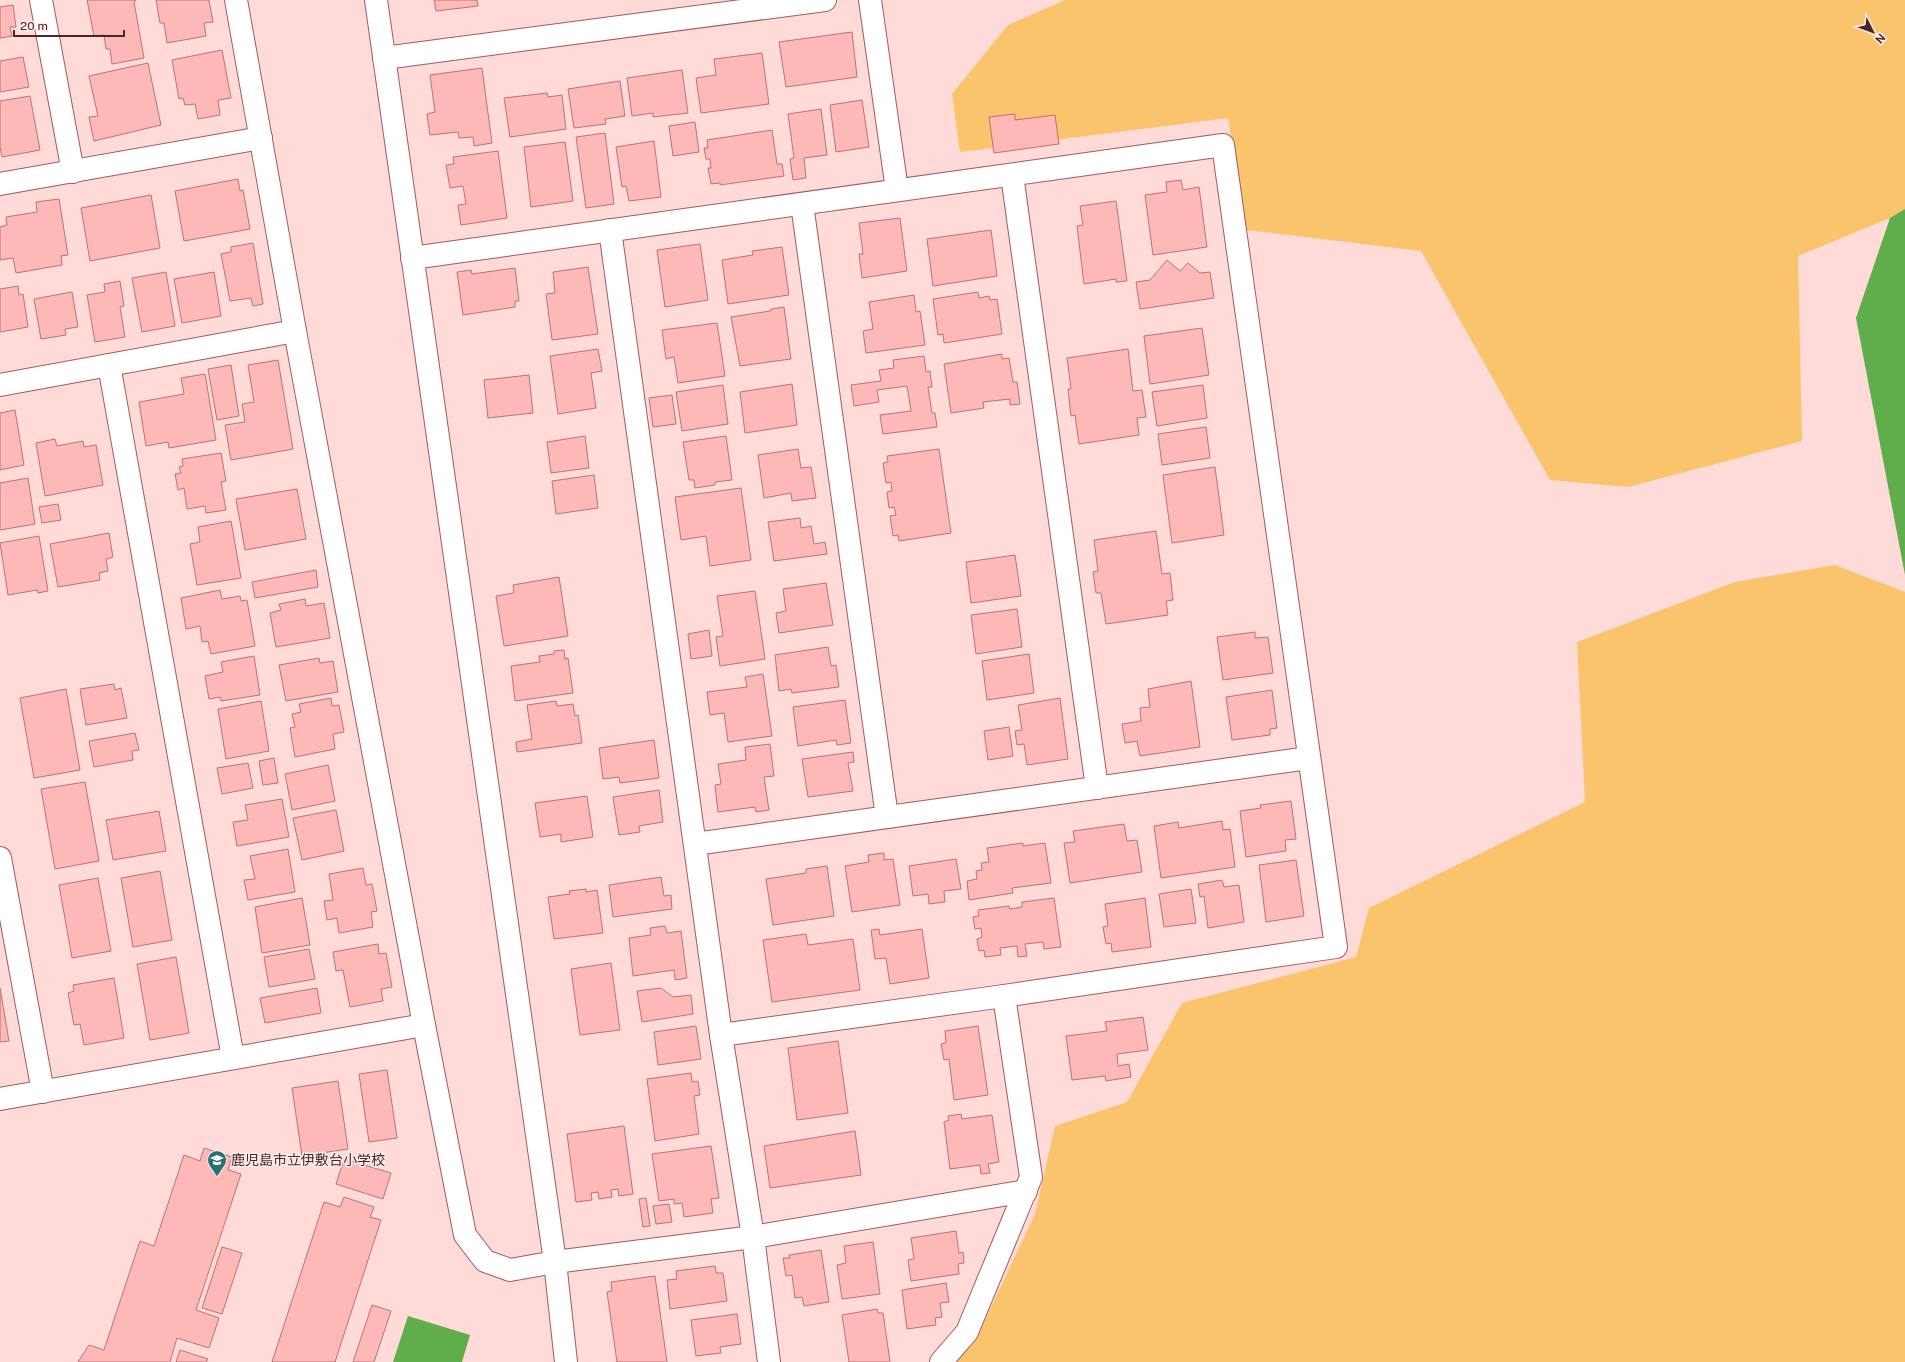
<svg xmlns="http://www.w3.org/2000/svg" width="1905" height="1362" font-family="'Public Sans','Noto Sans JP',sans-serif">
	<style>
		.green { fill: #f9c46b }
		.water { fill: #60ad4b }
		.building { fill: #fdb8b8; stroke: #c07173 }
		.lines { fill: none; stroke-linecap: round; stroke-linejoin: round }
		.minor-casing { stroke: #a5595b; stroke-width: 24 }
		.minor { stroke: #fff; stroke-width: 22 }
		.labels { text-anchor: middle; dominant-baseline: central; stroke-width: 3; stroke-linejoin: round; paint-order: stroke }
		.poi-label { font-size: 14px; fill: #482728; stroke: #feecec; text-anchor: start }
	</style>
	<rect width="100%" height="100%" fill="#fedad9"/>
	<g class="green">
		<path d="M1065 0H1905V209L1890 218 1798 256 1802 441 1628 487 1550 480 1421 251 1247 230 1228 118 960 152 952 94 1008 25Z"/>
		<path d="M1835 565 1905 592V1362H955L976 1339 1035 1214 1055 1126 1127 1102 1182 1003 1356 957 1369 908 1585 802 1577 642 1735 582Z"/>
	</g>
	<g class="water">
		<path d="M1905 209V575L1856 318 1890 218Z"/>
		<path d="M408 1316 470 1335 462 1362H393Z"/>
	</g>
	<g class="building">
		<path d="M87 0H136L134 2 144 58 112 64 110 49H106L104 35 94 36Z"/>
		<path d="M156 0H209L213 22 204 23 206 36 167 43 164 23H160Z"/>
		<path d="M434 0H477L478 6 436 11Z"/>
		<path d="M13 5 16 27H10L12 36 0 38V7Z"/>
		<path d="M852 32 857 77 786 87 779 42Z"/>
		<path d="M222 50 231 98 218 100 220 115 198 119 195 104 185 105 183 98 179 99 172 60Z"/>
		<path d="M762 53 769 104 701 113 696 78 716 75 714 59Z"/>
		<path d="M23 57 29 87 0 92V61Z"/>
		<path d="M148 63 161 125 94 141 89 117 98 116 89 76Z"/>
		<path d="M482 68 492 143 474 146 473 137 459 138 458 132 430 135 427 114 435 112 430 75Z"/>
		<path d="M682 70 688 113 653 117V113L632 116 627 78Z"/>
		<path d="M620 81 625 116 605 119 606 124 574 128 568 89Z"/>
		<path d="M547 93 548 97 562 95 566 129 510 137 504 98Z"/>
		<path d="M30 96 40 150 2 157 0 147V101Z"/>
		<path d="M862 100 869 147 836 152 830 105Z"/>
		<path d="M821 109 827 155 804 158 806 178 793 180 790 159 794 158 788 114Z"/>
		<path d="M1015 114V120L1055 115 1059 144 994 153 989 117Z"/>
		<path d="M695 122 699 152 673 156 669 126Z"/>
		<path d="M772 130 777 164H782L784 176 720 185V183L711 184 708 168H711L710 159H706L704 148H708L707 140Z"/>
		<path d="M605 133 614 204 586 208 576 137Z"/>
		<path d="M654 141 661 197 629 201 626 186 622 187 616 147Z"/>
		<path d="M565 142 573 201 531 207 524 147Z"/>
		<path d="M498 151 507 218 461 225 458 205 466 204 463 186 450 188 446 165 454 164 453 157Z"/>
		<path d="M238 179 240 191 243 190 250 229 184 241 175 191Z"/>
		<path d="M1181 180 1183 190 1199 187 1207 247 1153 255 1145 195 1167 192 1166 182Z"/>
		<path d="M151 195 160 248 90 261 81 208Z"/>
		<path d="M59 199 68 255 61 256 62 265 16 273 13 258 0 260V227L7 225 6 217 37 212 36 202Z"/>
		<path d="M1116 201 1127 281 1116 282V279L1084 284 1077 226 1083 225 1080 206Z"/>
		<path d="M900 218 907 271 862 278 859 254H863L859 223Z"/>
		<path d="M991 230 997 276 933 286 927 239Z"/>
		<path d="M253 243 263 304 253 306 251 298 230 301 221 254 231 252V247Z"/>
		<path d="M700 244 708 300 665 307 657 250Z"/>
		<path d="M782 247 789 295 728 304 722 260 753 255 752 251Z"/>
		<path d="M1167 260 1180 271 1188 263 1200 273 1210 272 1214 298 1140 309 1136 282 1150 280Z"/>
		<path d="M588 267 598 334 552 340 546 294 555 293 553 272Z"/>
		<path d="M515 268 519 301H515V307L463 315 457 272 471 270 472 274Z"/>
		<path d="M166 272 175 326 142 332 132 278Z"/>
		<path d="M214 272 221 316 182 323 174 279Z"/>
		<path d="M120 281 124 306 120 307 125 337 95 342 87 295 105 292 104 284Z"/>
		<path d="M18 286 19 295 23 294 28 327 0 332V289Z"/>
		<path d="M72 292 78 327 65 329 66 335 41 339 34 299Z"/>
		<path d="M978 292 979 298 989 296 990 300 997 299 1002 334 944 343 943 334 938 335 933 299Z"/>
		<path d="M914 295 916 312 920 311 925 345 866 353 863 331 873 329 869 302Z"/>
		<path d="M784 307 791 359 740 366 731 317 770 311 771 309Z"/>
		<path d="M717 323 725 376 678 383 674 357 666 359 662 330Z"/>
		<path d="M1202 328 1209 375 1150 384 1144 336Z"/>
		<path d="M598 349 602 371 591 373 596 408 558 414 550 356Z"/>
		<path d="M1128 349 1133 391 1142 390 1146 417 1137 418 1139 435 1079 444 1075 415 1071 416 1068 389H1071L1067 358Z"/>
		<path d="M1002 354V359L1009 358 1013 382H1017L1020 404 1010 405V399L983 402 984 408 951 413 944 364Z"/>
		<path d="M924 356 926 372 930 371 932 387H928L932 413H935L937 427 883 434 880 415 911 411 907 386 877 390 879 402 854 406 851 385 881 381 879 370 894 368 893 360Z"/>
		<path d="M278 360 293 449 231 460 225 425 245 422 242 404 254 402 248 365Z"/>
		<path d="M231 365 239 416 217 420 208 369Z"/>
		<path d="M205 374 216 440 169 448 168 442 146 446 139 402 184 394 181 378Z"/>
		<path d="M529 375 533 413 488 418 484 380Z"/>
		<path d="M792 384 797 425 745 433 740 392Z"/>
		<path d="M723 385 728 424 682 431 676 392Z"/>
		<path d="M1203 385 1207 418 1157 426 1152 392Z"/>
		<path d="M672 395 676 424 653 427 649 398Z"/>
		<path d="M15 410 24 465 0 470V413Z"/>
		<path d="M1206 427 1210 458 1162 465 1158 434Z"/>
		<path d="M585 436 589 468 551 473 547 442Z"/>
		<path d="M726 436 732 480 715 482V485L695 488 694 480H689L683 442Z"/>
		<path d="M55 439 57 446 83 441 84 447 96 445 103 485 45 496 36 443Z"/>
		<path d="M798 449 801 468 811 467 816 498 792 501 791 493 764 498 758 455Z"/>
		<path d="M939 449 951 533 899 541 898 535 893 536 890 516 896 515 894 507 889 508 887 492 892 491 891 482 886 483 883 463 888 462 887 456Z"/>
		<path d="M221 453 226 481 221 482 226 510 206 513 205 506 187 509 184 488 178 490 175 474 181 473 179 467 183 466 182 459Z"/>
		<path d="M1215 467 1224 535 1172 543 1163 475Z"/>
		<path d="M594 475 598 508 556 514 552 481Z"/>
		<path d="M28 478 35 524 0 530V483Z"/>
		<path d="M741 488 751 560 710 566 706 536 681 540 675 497Z"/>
		<path d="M297 489 306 539 245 550 236 499Z"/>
		<path d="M58 504 61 520 42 523 39 507Z"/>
		<path d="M800 518 801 528 811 526 814 544 825 542 827 554 774 561 768 522Z"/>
		<path d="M231 521 241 578 197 585 190 544 200 542 198 527Z"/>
		<path d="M1156 531 1162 574 1170 573 1173 600 1166 601 1168 615 1106 624 1101 593H1096L1093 572 1098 571 1094 540Z"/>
		<path d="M109 533 113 557 106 559 108 571 99 573 100 580 58 587 50 544Z"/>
		<path d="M39 536 48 591 38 593 37 590 8 595 0 543Z"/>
		<path d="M1015 555 1021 596 971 603 966 562Z"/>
		<path d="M316 570 318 587 255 598 252 582Z"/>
		<path d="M559 577 568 636 504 646 496 596 514 593 513 585Z"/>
		<path d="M826 583 833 625 779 633 776 613 786 611 783 589Z"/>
		<path d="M220 590 222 599 240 596 241 601 247 600 255 646 211 654 208 641 202 642 200 626 186 629 181 598Z"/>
		<path d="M755 591 765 659 720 666 716 637 723 636 717 596Z"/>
		<path d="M305 599 306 606 324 603 330 638 276 647 270 613 281 610 279 604Z"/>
		<path d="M1017 609 1022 647 976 654 971 615Z"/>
		<path d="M709 630 712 656 691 659 688 634Z"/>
		<path d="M1255 632V638L1268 637 1273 673 1223 680 1217 637Z"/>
		<path d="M828 647 831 666 836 665 839 687 792 693 791 689 779 691 775 655Z"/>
		<path d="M564 650 565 659 568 658 573 693 515 701 511 666 540 662 539 656 554 654V651Z"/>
		<path d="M1029 654 1034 693 987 700 982 661Z"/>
		<path d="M254 656 260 695 221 701 220 697 209 699 205 676 223 672 221 662Z"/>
		<path d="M319 658 320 663 333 661 338 692 286 701 279 665Z"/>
		<path d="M763 674 772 736 728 742 724 713 710 715 707 692 747 687 745 677Z"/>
		<path d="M1191 681 1200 747 1140 756 1137 741 1125 743 1122 724 1141 721 1140 708 1150 707 1148 689Z"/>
		<path d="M114 684 115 690 121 688 127 718 86 725 80 689Z"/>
		<path d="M66 689 80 770 34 778 20 698Z"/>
		<path d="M1272 690 1277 728 1270 729V735L1232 740 1226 697Z"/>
		<path d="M331 698 332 706 339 705 344 732 333 734 335 749 295 757 290 728 295 727 292 714 301 712 299 704Z"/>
		<path d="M1060 698 1068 759 1027 765 1024 744 1017 745 1015 731 1022 730 1018 705Z"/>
		<path d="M845 700 851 743 837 745 836 740 798 746 793 707Z"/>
		<path d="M261 701 269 751 226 759 218 709Z"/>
		<path d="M556 701 557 706 573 704 575 716 578 715 582 743 517 752 516 742 532 739 527 705Z"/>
		<path d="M1009 727 1013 756 988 760 984 731Z"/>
		<path d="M135 733 139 750 132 751 133 760 94 767 89 741Z"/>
		<path d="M654 740 659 778 620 783 619 777 603 779 599 748Z"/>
		<path d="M770 744 774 776 764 777 769 810 756 812 755 807 718 812 715 785 721 784 718 764 746 760 745 747Z"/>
		<path d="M853 752 854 762 848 763 853 791 808 797 802 759Z"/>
		<path d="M274 758 278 783 263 785 259 761Z"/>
		<path d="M248 763 253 788 222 794 217 768Z"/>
		<path d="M328 765 335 801 292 810 285 774Z"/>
		<path d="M85 782 99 861 55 869 41 789Z"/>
		<path d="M659 790 663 822 639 826 640 832 619 835 613 797Z"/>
		<path d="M587 796 593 837 561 842V834L540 837 535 803Z"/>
		<path d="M282 799 289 837 237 846 233 822 248 820 245 805Z"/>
		<path d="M1291 801 1296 839 1285 840 1286 851 1246 857 1240 811 1261 808 1260 805Z"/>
		<path d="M336 810 344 851 302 860 293 818Z"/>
		<path d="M159 811 166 851 113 860 106 820Z"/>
		<path d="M1222 821 1223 830 1230 829 1235 867 1161 878 1154 826 1178 822 1179 828Z"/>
		<path d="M1124 824 1127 841 1137 840 1142 872 1070 883 1064 843 1075 842 1073 831Z"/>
		<path d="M1023 843V846L1045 843 1051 883 1012 888 1013 893 969 900 967 881 977 879 976 871 982 870 981 863 989 862 987 848Z"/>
		<path d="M288 849 295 892 248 900 244 880 255 879 250 856Z"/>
		<path d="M884 853V860L893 859 900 905 852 912 845 866 869 862 868 855Z"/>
		<path d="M956 859 961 889 944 891 945 902 929 904 928 894 913 896 909 866Z"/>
		<path d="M1296 860 1304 916 1266 922 1259 865Z"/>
		<path d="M827 866 834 916 773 925 766 879 806 873V869Z"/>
		<path d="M363 868 366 885 372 884 377 911 371 912 373 927 339 933 337 918 327 920 324 901 333 900 329 874Z"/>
		<path d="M160 871 172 940 133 947 121 878Z"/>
		<path d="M661 877 664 896 671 895 672 909 613 917 609 885Z"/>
		<path d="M98 878 111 951 72 958 59 885Z"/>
		<path d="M1222 880 1224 887 1239 885 1244 922 1208 928 1204 896 1200 897 1198 884Z"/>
		<path d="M586 889V892L597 890 603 933 554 939 548 897 570 894 569 891Z"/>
		<path d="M1191 889 1196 923 1164 927 1159 894Z"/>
		<path d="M302 898 310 945 262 953 255 907Z"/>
		<path d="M1054 898 1061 947 1044 949 1043 942 1025 944 1027 956 1018 957 1017 946 1000 948 1001 955 985 957 984 950 979 951 977 939 982 937 981 928 975 929 973 917 979 916 978 910 1009 906 1010 909 1022 907V902Z"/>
		<path d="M1145 898 1151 947 1112 952 1111 943 1106 944 1103 927 1108 926 1105 904Z"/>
		<path d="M665 926 667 933 681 931 687 978 675 980 674 970 633 976 629 938 651 935 650 928Z"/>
		<path d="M879 929 880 935 922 929 929 978 890 984 886 958 875 959 871 930Z"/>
		<path d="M806 934 808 945 853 939 860 990 772 1002 763 940Z"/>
		<path d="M378 944 379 954 386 953 392 987 381 989 383 1001 350 1007 343 970 336 971 333 952Z"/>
		<path d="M309 949 315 979 269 987 264 957Z"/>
		<path d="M176 957 189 1033 150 1040 137 964Z"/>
		<path d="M611 963 620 1030 580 1035 571 969Z"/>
		<path d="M114 978 124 1038 84 1045 80 1024 74 1025 68 993 74 991 73 985Z"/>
		<path d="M0 988 9 1041 0 1042Z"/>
		<path d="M317 988 321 1013 265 1023 260 998Z"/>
		<path d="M661 988 673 997 691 995 693 1014 642 1022 637 991Z"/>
		<path d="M1143 1017 1148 1050 1117 1054 1118 1066 1129 1064 1131 1077 1106 1081 1105 1076 1072 1080 1066 1036 1107 1031 1105 1022Z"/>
		<path d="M696 1026 701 1059 658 1065 654 1032Z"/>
		<path d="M978 1026 988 1095 954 1100 949 1059 944 1060 941 1044 946 1043 945 1031Z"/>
		<path d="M838 1041 848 1113 797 1120 788 1048Z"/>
		<path d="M387 1070 397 1138 369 1142 359 1074Z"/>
		<path d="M691 1073 692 1082 698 1081 700 1095 694 1096 699 1134 655 1141 647 1079Z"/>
		<path d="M338 1081 348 1149 302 1156 292 1088Z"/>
		<path d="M961 1114 962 1119 992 1115 999 1162 988 1164 990 1173 981 1174 980 1165 950 1169 944 1122 949 1120 948 1116Z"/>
		<path d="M624 1126 633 1194 619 1196 618 1189 611 1190 612 1197 599 1199 598 1192 591 1193 592 1200 576 1202 567 1134Z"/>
		<path d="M855 1131 861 1175 770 1188 764 1146Z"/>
		<path d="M711 1146 719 1198 711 1199 713 1213 684 1217 682 1203 674 1204V1199L659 1201 652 1154Z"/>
		<path d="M204 1148 232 1157 228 1170 241 1174 196 1310 219 1318 209 1348 177 1338 170 1362H78L89 1345 104 1350 140 1241 154 1246 184 1155 200 1161Z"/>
		<path d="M344 1159 391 1173 383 1199 336 1184Z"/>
		<path d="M344 1197 374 1207 370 1217 381 1220 335 1362H272L324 1202 340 1207Z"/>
		<path d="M646 1198 650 1226 643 1227 639 1199Z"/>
		<path d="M669 1204 672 1222 656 1224 653 1206Z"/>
		<path d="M956 1231 959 1253 963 1252 964 1263 958 1264 959 1274 911 1281 908 1260 914 1259 911 1238Z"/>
		<path d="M873 1242 880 1294 842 1299 837 1265 846 1263 844 1246Z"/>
		<path d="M222 1247 242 1253 222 1314 202 1308Z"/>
		<path d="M821 1250 829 1302 804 1306 802 1297 795 1298 792 1275 786 1276 783 1258H790L789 1255Z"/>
		<path d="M715 1266 716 1273H723L727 1301 670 1309 667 1280 677 1279 676 1271Z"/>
		<path d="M655 1276 667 1362H617L607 1292 612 1291 611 1282Z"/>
		<path d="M946 1283 949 1302 940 1303 942 1317 935 1318 936 1325 907 1329 902 1290Z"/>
		<path d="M372 1305 391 1311 374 1362H353Z"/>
		<path d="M877 1309 878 1313H883L890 1362H849L842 1315Z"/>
		<path d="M737 1314 741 1344 720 1347 721 1353 696 1356 691 1320Z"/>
		<path d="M180 1350 208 1359 206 1362H176Z"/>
	</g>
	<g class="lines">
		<defs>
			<g id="minor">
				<path d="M41 0 73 172"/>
				<path d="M236 0 295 331 424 1025 465 1235 485 1261 510 1270 555 1262 753 1237 1026 1191"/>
				<path d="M376 0 555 1262 566 1362"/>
				<path d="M870 0 897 190"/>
				<path d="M384 58 825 0"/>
				<path d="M1012 175 1097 788"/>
				<path d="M0 184 261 138"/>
				<path d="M802 204 887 817"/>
				<path d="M610 230 721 1035 753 1237 769 1362"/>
				<path d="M412 258 1223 145 1336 947 1004 996 721 1035"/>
				<path d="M109 365 233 1058"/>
				<path d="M0 385 295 331"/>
				<path d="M695 844 1309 758"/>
				<path d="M0 858 43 1092"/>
				<path d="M0 1099 424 1025"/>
				<path d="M941 1362 967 1332 1031 1177 1004 996"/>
			</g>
		</defs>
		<use href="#minor" class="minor-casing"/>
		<use href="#minor" class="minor"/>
	</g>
	<defs>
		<symbol id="school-pin" viewBox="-11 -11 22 30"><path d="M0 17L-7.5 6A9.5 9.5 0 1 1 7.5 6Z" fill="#267174" stroke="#feecec"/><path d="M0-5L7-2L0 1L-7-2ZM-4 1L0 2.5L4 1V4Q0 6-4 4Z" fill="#fff"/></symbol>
	</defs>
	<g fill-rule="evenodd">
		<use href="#school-pin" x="206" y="1149" width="22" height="30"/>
	</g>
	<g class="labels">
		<g class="poi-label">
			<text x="231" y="1160">鹿児島市立伊敷台小学校</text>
		</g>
	</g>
	<g transform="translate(1873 32) rotate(132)" stroke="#feecec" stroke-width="3" paint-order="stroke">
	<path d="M0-3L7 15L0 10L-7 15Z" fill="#482728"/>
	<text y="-6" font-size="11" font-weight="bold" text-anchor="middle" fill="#482728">N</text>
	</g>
	<path d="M14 30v6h110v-6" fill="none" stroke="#482728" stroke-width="2"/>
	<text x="20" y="30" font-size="12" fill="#482728" stroke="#feecec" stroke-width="3" paint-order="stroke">20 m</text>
</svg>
